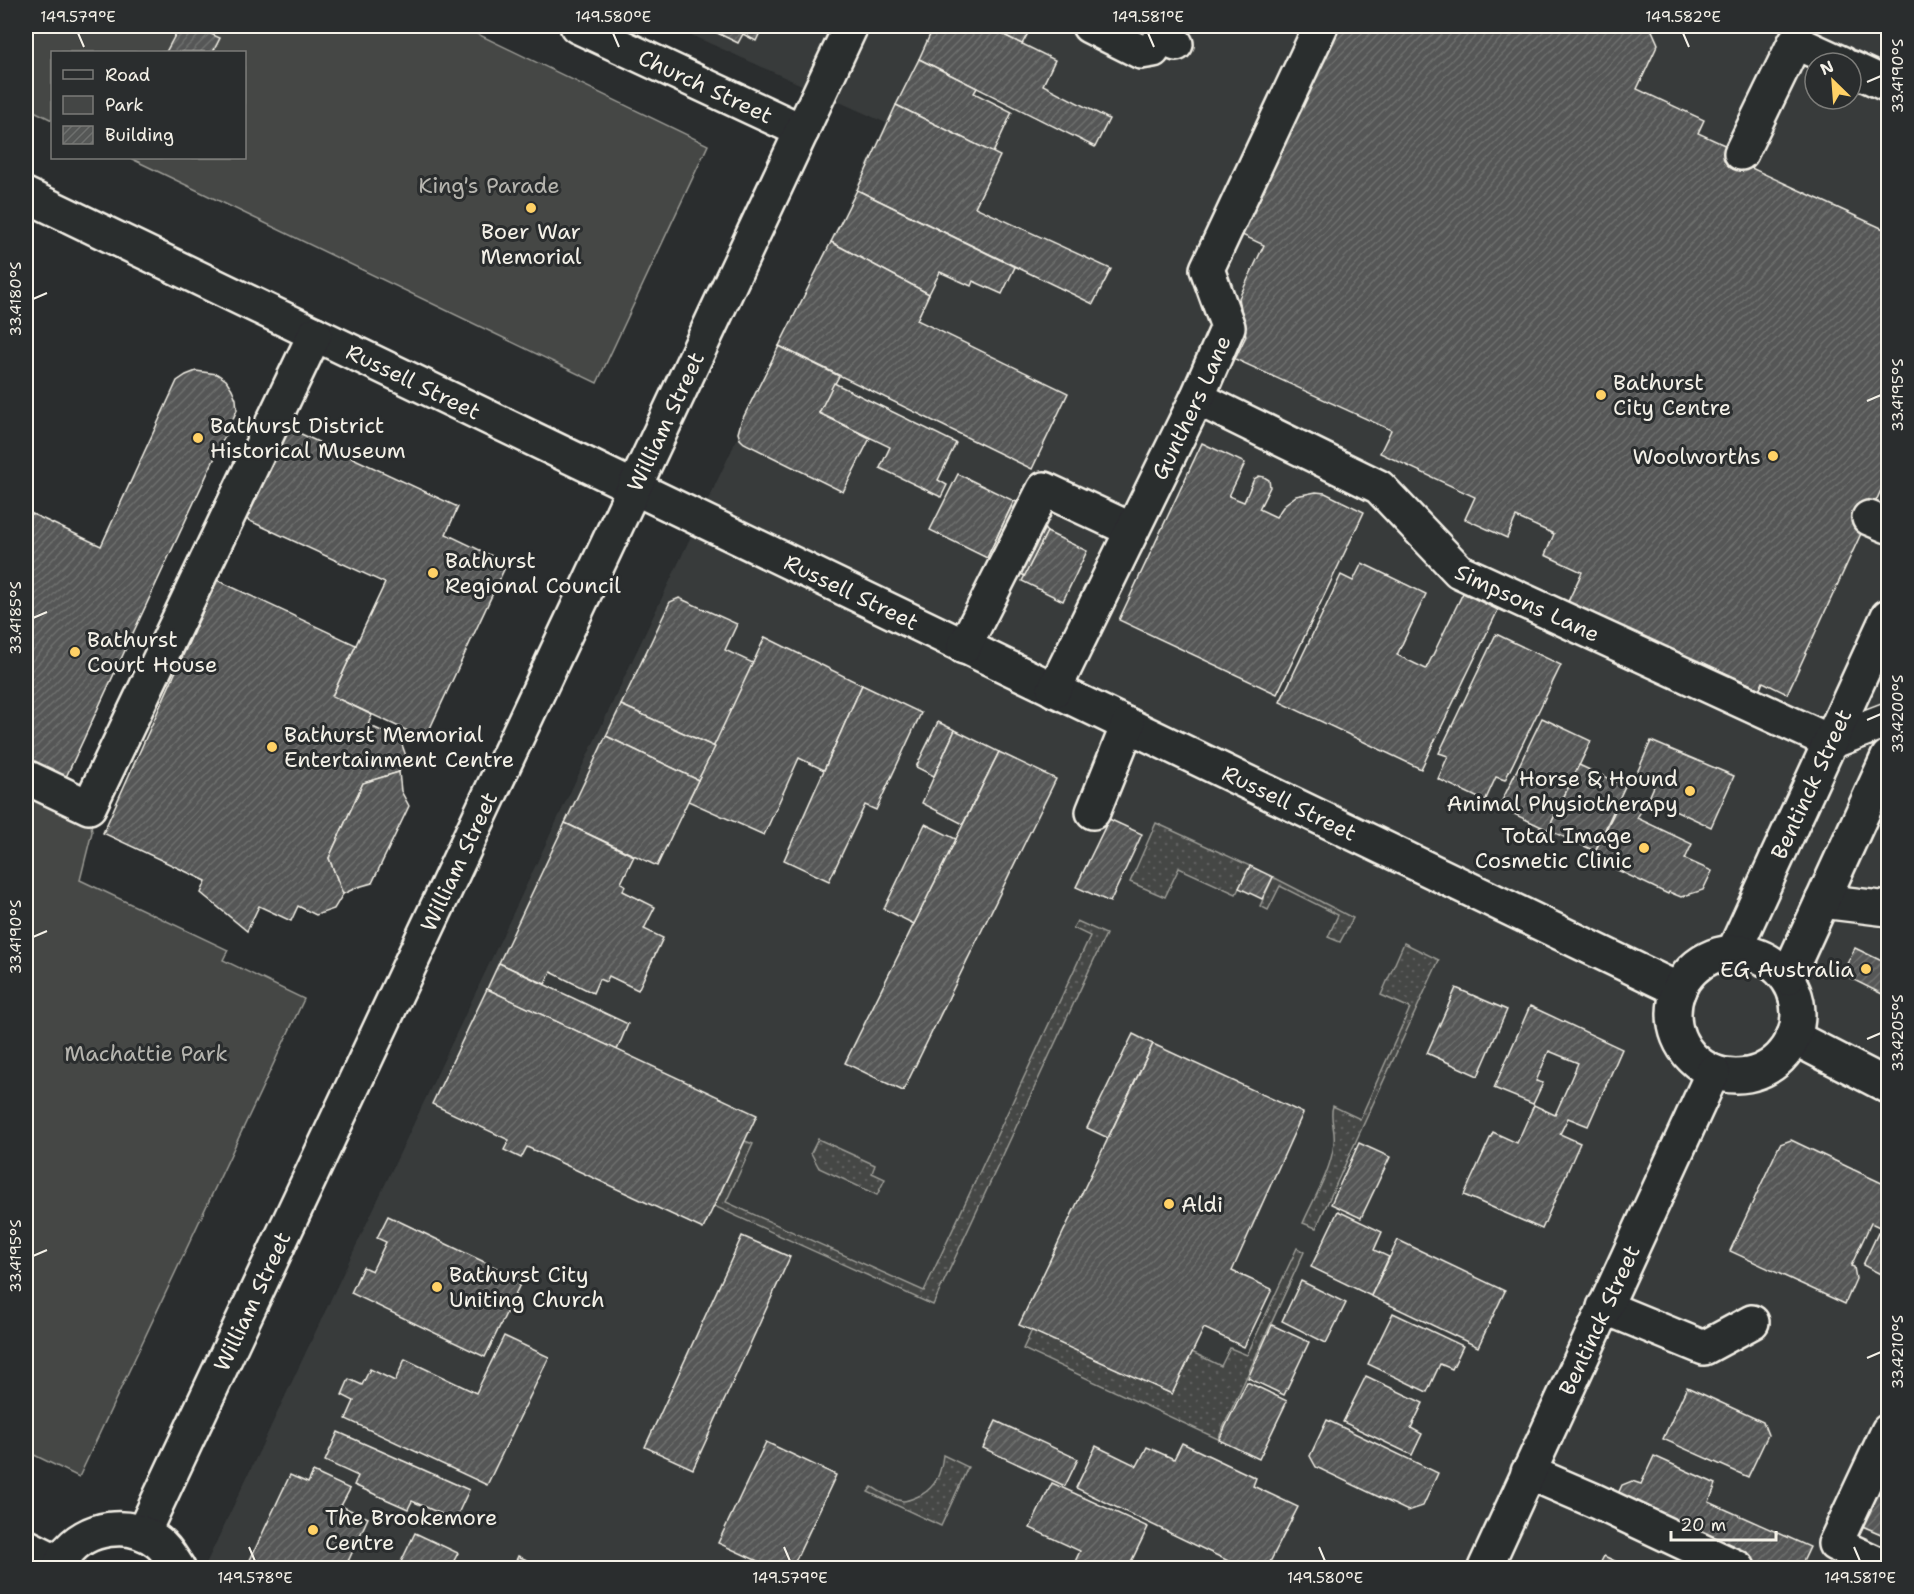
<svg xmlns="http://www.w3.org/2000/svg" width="1914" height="1594" font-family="'Shantell Sans',sans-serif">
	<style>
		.built { fill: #373a3a; fill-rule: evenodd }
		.green { fill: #444645; stroke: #9c9c96; stroke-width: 1.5 }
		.garden { fill: url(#garden-dots); stroke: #9c9c96; stroke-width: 1.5 }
		.building { fill: url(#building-hatch); stroke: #f4f1e8; stroke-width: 1.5 }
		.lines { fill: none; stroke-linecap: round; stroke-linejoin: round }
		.minor-casing { stroke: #f4f1e8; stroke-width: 38 }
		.major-casing { stroke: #f4f1e8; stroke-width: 38 }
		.minor { stroke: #2a2d2e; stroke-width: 33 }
		.major { stroke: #2a2d2e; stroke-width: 33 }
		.ticks { fill: none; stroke: #f4f1e8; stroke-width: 2 }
		.poi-dot { fill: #ffd166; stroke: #2a2d2e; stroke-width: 2 }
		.labels { text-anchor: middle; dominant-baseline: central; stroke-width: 6; stroke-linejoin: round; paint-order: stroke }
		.street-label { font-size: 22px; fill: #f4f1e8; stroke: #2a2d2e }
		.park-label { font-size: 22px; fill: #b6b5af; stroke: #2a2d2e }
		.poi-label { font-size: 22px; fill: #f4f1e8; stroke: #2a2d2e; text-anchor: start }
		.neatline { fill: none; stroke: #f4f1e8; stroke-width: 2 }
		.ticks-label { font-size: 15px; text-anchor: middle; fill: #f4f1e8 }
	</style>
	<defs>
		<pattern id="garden-dots" width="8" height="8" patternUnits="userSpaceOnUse" patternTransform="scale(1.5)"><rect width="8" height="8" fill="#444645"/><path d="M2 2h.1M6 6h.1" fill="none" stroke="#606160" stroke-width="1.8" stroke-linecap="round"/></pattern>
		<pattern id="building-hatch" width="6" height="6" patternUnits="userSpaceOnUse" patternTransform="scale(1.5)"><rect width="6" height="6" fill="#555756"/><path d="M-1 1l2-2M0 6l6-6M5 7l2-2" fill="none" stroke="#6e706e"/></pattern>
	</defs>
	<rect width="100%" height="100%" fill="#2a2d2e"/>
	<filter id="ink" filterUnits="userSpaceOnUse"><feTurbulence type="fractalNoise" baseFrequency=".0167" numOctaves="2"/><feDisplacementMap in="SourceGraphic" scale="12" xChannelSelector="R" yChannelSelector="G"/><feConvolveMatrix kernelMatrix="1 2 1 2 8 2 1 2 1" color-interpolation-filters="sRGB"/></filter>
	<g filter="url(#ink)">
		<path class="built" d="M671 26H1888V1568H204L886 123ZM1815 63H1851V99H1815Z"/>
		<g class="green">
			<path d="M26 26H461L708 145 597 383 130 158H244V52H52V120L26 107Z"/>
			<path d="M26 777 89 807 92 832 80 880 228 950 223 960 304 999 79 1477 26 1451Z"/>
		</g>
		<g class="garden">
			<path d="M1156 823 1250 866 1236 894 1179 868 1165 897 1130 882Z"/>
			<path d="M1273 877 1353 918 1340 942 1328 937 1338 915 1280 886 1268 910 1260 906Z"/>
			<path d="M1077 921 1106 934 933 1305 714 1206 745 1141 753 1144 726 1202 924 1291 1090 936 1073 928Z"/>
			<path d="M1404 943 1439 960 1316 1228 1303 1223C1314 1198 1331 1171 1334 1143 1336 1130 1329 1118 1333 1106L1360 1119 1410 1008 1381 995Z"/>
			<path d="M818 1139 875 1165 872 1173 885 1179 877 1195 819 1168 811 1153Z"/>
			<path d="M1297 1248 1304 1252 1218 1439 1023 1349 1032 1330 1172 1394 1192 1352 1221 1366 1230 1348 1247 1355Z"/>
			<path d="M943 1455 968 1467 941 1526 868 1492 872 1487C881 1492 892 1500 903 1501 908 1501 916 1497 921 1495 937 1486 941 1472 943 1455Z"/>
		</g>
		<g class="building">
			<path d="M180 26H193L220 38 213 52H166Z"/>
			<path d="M703 26H763L756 41 743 34 738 43Z"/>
			<path d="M934 26H986L1055 60 1043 85 1109 119 1095 147 919 59Z"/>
			<path d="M986 26H1032L1022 44Z"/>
			<path d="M1338 26H1650L1658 44 1637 89 1704 120 1698 133 1753 158 1749 167 1888 231V475L1787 694 1763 682 1760 689 1702 662 1700 667 1566 606 1582 572 1545 555 1554 534 1516 517 1507 538 1465 519 1475 497 1380 453 1391 430 1235 359 1246 336 1239 298 1264 245 1242 235Z"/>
			<path d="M919 59 977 88 974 93 1012 112 993 153 896 105Z"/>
			<path d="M896 105 1000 156 975 207 1111 269 1093 304 857 190Z"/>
			<path d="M857 190 1015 267 1002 294 973 281 971 286 940 272 929 294 831 242Z"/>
			<path d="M831 242 929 294 917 320 1068 393 1032 469 779 346Z"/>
			<path d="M779 346 839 376 819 413 870 438 843 492 744 443 740 439 738 433 741 422Z"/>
			<path d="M196 371 217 374 226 380 232 389 236 399 237 410 66 777 26 759V511L101 546 177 381 186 375Z"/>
			<path d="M834 383 956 443 938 480 947 485 941 497 880 468 890 447 819 413Z"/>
			<path d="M282 425 458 507 446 534 507 563 425 739 332 696 385 583 239 516Z"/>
			<path d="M1202 443 1245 463 1229 496 1244 502 1254 479 1259 476 1264 477 1269 480 1270 487 1259 509 1276 517 1285 504 1296 496 1316 492 1325 493 1364 512 1277 694 1119 620Z"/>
			<path d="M958 474 1014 501 987 558 930 530Z"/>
			<path d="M1014 501 1023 504 1047 532 1025 576 987 558Z"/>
			<path d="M1047 532 1087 551 1063 601 1022 581Z"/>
			<path d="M1362 563 1426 594 1397 655 1426 669 1463 593 1498 610 1421 769 1280 702 1341 575 1353 581Z"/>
			<path d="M217 580 356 645 332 696 372 715 368 725 400 739 406 756 399 772 363 783 329 858 343 894 334 909 316 915 298 906 291 921 259 906 247 931 201 893 206 881 103 833Z"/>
			<path d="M679 598 737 624 725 650 753 663 715 747 621 705 670 602Z"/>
			<path d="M1496 634 1561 665 1505 780 1496 777 1485 801 1438 779 1448 756 1439 753Z"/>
			<path d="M765 637 862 685 824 770 799 758 764 835 688 801Z"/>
			<path d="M862 685 921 713 876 810 865 805 829 881 784 860Z"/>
			<path d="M621 705 715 747 698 780 606 736Z"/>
			<path d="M1542 718 1591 741 1548 830 1499 807Z"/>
			<path d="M938 722 955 730 934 776 916 767Z"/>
			<path d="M955 730 999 752 963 824 922 803Z"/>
			<path d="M606 736 698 780 657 866 565 823Z"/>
			<path d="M1651 741 1734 776 1711 827 1649 798 1655 784 1636 775Z"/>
			<path d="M999 752 1056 779 903 1091 845 1063Z"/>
			<path d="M1579 765 1625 786 1595 851 1548 830Z"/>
			<path d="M399 772 401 791 409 806 372 883 358 887 343 894 329 858 363 783Z"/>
			<path d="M1620 801 1641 811 1637 818 1692 844 1685 859 1712 871 1703 890 1681 897 1669 892 1668 894 1592 858Z"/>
			<path d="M1109 819 1142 834 1110 902 1076 887Z"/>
			<path d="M565 823 634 856 621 883 625 885 623 891 655 907 644 929 663 938 638 990 609 976 606 982 599 979 593 993 551 972 545 984 499 963Z"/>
			<path d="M925 824 956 839 914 924 884 909Z"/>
			<path d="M1250 866 1273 877 1262 899 1239 888Z"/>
			<path d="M1888 946V964L1881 961Z"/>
			<path d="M1855 948 1888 964V997L1842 974Z"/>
			<path d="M499 963 628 1024 617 1050 487 989Z"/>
			<path d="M1456 988 1507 1010 1478 1076 1427 1053Z"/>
			<path d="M487 989 757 1115 703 1229 527 1147 521 1158 504 1150 509 1140 432 1104Z"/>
			<path d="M1530 1006 1622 1049 1588 1126 1568 1118 1560 1134 1580 1143 1542 1229 1464 1195 1493 1132 1517 1143 1534 1105 1555 1115 1578 1063 1549 1051 1536 1081 1543 1083 1533 1104 1494 1088Z"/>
			<path d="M1133 1034 1153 1044 1108 1138 1087 1128Z"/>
			<path d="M1153 1044 1303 1113 1232 1271 1272 1289 1244 1347 1204 1328 1172 1394 1019 1325Z"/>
			<path d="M1791 1140 1888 1186V1231L1871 1223 1851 1266 1854 1267 1856 1279 1845 1304 1730 1251 1780 1144Z"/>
			<path d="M1359 1143 1390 1157 1361 1218 1331 1204Z"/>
			<path d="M1338 1211 1382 1232 1374 1250 1389 1257 1371 1296 1311 1267Z"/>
			<path d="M388 1216 522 1280 485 1357 351 1293 363 1267 372 1271 386 1242 377 1238Z"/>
			<path d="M1878 1233 1888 1238V1278L1863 1265Z"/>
			<path d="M742 1236 790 1257 693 1469 645 1447Z"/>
			<path d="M1398 1240 1505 1291 1478 1347 1371 1296Z"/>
			<path d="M1301 1281 1346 1303 1326 1343 1282 1321Z"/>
			<path d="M1393 1313 1463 1346 1452 1369 1440 1364 1427 1392 1368 1364Z"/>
			<path d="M1272 1325 1309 1342 1284 1395 1248 1378Z"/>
			<path d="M504 1336 549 1357 487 1485 346 1419 354 1401 342 1395 349 1379 362 1385 370 1369 395 1381 405 1359 476 1393Z"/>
			<path d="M1366 1376 1423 1403 1411 1428 1422 1434 1412 1455 1343 1422Z"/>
			<path d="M1247 1382 1287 1401 1259 1459 1219 1440Z"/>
			<path d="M1687 1387 1763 1422 1768 1435 1748 1477 1663 1439Z"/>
			<path d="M1327 1420 1438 1473 1423 1506 1408 1511 1316 1467 1310 1456Z"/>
			<path d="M996 1421 1078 1459 1065 1486 983 1448Z"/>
			<path d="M338 1432 469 1490 455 1520 412 1501 408 1509 354 1485 358 1476 325 1461Z"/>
			<path d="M766 1442 836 1475 792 1568H773L718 1543Z"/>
			<path d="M1182 1443 1256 1478 1253 1486 1298 1507 1267 1568H1243L1076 1488 1096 1446 1137 1466 1147 1447 1174 1459Z"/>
			<path d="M1654 1456 1716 1484 1709 1502 1810 1547 1800 1568H1760L1621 1506 1617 1496 1622 1485 1632 1481 1641 1484Z"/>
			<path d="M1888 1463V1537L1860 1525Z"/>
			<path d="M313 1472 350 1489 341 1506 368 1518 345 1568H264L249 1562 290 1475 308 1483Z"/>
			<path d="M1052 1483 1148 1527 1128 1568H1072L1080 1551 1030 1528Z"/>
			<path d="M415 1533 458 1553 450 1568H398Z"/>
			<path d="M518 1556 544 1568H513Z"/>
			<path d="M1604 1556 1630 1568H1598Z"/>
		</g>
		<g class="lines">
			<defs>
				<g id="minor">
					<path id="s1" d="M577 26 802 131"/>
					<path d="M1089 26 1141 52 1153 50 1161 37 1176 44"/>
					<path d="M1851 68 1888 85"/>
					<path d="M1741 153 1795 42 1841 63"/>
					<path id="s2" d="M26 195 1679 990"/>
					<path id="s3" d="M1197 398 1379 487 1459 571 1831 742 1888 720"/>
					<path d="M1869 518 1888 526"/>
					<path d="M964 647 1044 489 1132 530"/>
					<path id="s4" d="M1054 690 1197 398 1228 327 1207 269 1321 26"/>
					<path d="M26 777 89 807 315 334"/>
					<path d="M1093 812 1128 725"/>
					<path d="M1822 901 1888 909"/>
					<path d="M1793 1037 1888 1086"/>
					<path d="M1604 1307 1704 1348 1752 1322"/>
					<path d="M1528 1472 1593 1500 1738 1568"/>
					<path id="s5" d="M143 1533 851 26"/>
					<path d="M26 1546 62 1564"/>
					<path d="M59 1568C61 1564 63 1559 65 1555 85 1526 131 1520 158 1542 167 1549 172 1559 178 1568"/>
					<path d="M1887 1568 1835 1544 1888 1431"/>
				</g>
				<g id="major">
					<path id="s6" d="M1734 951 1888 616"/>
					<circle cx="1736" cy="1014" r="62"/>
					<path d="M1787 978 1888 757"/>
					<path id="s7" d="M1485 1568 1713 1072"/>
				</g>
			</defs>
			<use href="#minor" class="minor-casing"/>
			<use href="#major" class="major-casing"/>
			<use href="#minor" class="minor"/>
			<use href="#major" class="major"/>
		</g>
	</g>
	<path class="ticks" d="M78 33 84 47M613 33 619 47M1148 33 1154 47M1683 33 1689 47M1867 82 1881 76M33 299 47 293M1867 401 1881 395M33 618 47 612M1867 720 1881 714M33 937 47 931M1867 1039 1881 1033M33 1256 47 1250M1867 1358 1881 1352M249 1547 255 1561M784 1547 790 1561M1319 1547 1325 1561M1854 1547 1860 1561"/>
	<g class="poi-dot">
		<circle cx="531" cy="208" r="6"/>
		<circle cx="1601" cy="395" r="6"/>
		<circle cx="198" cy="438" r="6"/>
		<circle cx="1773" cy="456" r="6"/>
		<circle cx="433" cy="573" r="6"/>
		<circle cx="75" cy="652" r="6"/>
		<circle cx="272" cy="747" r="6"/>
		<circle cx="1690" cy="791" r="6"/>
		<circle cx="1644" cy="848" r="6"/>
		<circle cx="1866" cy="969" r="6"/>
		<circle cx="1169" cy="1204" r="6"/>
		<circle cx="437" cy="1287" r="6"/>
		<circle cx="313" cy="1530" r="6"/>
	</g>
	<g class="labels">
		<g class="street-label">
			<text stroke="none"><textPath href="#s1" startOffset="142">Church Street</textPath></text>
			<text stroke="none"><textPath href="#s2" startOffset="430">Russell Street</textPath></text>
			<text stroke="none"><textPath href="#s4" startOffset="314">Gunthers Lane</textPath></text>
			<text stroke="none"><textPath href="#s5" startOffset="1228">William Street</textPath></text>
			<text stroke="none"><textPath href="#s2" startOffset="916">Russell Street</textPath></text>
			<text stroke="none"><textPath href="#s3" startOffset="394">Simpsons Lane</textPath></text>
			<text stroke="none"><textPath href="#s6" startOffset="184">Bentinck Street</textPath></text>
			<text stroke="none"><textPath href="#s2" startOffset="1402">Russell Street</textPath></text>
			<text stroke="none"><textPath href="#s5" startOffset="742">William Street</textPath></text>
			<text stroke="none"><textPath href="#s5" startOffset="256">William Street</textPath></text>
			<text stroke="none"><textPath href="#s7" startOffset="273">Bentinck Street</textPath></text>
		</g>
		<g class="park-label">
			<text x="489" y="185">King's Parade</text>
			<text x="146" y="1053">Machattie Park</text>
		</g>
		<g class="poi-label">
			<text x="531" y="231" text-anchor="middle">Boer War<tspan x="531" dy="25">Memorial</tspan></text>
			<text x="1613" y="382">Bathurst<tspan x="1613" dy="25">City Centre</tspan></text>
			<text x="210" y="425">Bathurst District<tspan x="210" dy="25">Historical Museum</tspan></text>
			<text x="1761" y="456" text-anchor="end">Woolworths</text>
			<text x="445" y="560">Bathurst<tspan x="445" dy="25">Regional Council</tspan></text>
			<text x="87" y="639">Bathurst<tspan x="87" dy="25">Court House</tspan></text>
			<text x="284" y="734">Bathurst Memorial<tspan x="284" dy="25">Entertainment Centre</tspan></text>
			<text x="1678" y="778" text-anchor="end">Horse &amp; Hound<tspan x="1678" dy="25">Animal Physiotherapy</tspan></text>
			<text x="1632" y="835" text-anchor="end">Total Image<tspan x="1632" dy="25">Cosmetic Clinic</tspan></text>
			<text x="1854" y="969" text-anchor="end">EG Australia</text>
			<text x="1181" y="1204">Aldi</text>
			<text x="449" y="1274">Bathurst City<tspan x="449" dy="25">Uniting Church</tspan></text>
			<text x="325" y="1517">The Brookemore<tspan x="325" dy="25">Centre</tspan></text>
		</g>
	</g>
	<rect width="1914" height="1594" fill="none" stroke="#2a2d2e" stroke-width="66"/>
	<rect x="51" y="51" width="195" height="108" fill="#2a2d2e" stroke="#7b7b78" stroke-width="1.5"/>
	<rect x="63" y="70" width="30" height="9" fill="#2a2d2e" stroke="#7b7b78" stroke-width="1.5"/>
	<text x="105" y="81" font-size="18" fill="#f4f1e8">Road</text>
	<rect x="63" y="96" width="30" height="18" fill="#444645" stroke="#7b7b78" stroke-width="1.5"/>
	<text x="105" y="111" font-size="18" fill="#f4f1e8">Park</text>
	<rect x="63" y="126" width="30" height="18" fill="url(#building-hatch)" stroke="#7b7b78" stroke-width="1.5"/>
	<text x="105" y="141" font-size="18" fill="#f4f1e8">Building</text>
	<g transform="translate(1833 81) rotate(335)"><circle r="28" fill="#2a2d2e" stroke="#7b7b78" stroke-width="1.5"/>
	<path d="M0-4.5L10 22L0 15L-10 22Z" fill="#ffd166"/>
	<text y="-9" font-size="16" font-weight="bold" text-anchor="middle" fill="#f4f1e8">N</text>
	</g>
	<path d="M1671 1531v9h105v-9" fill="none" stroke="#f4f1e8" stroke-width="3"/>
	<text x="1680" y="1531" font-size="18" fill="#f4f1e8" stroke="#2a2d2e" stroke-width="4.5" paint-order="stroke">20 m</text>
	<rect x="33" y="33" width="1848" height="1528" class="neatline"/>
	<g class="ticks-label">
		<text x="78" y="22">149.579°E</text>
		<text x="613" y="22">149.580°E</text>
		<text x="1148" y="22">149.581°E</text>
		<text x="1683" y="22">149.582°E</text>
		<text transform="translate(1898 76) rotate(-90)" y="5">33.4190°S</text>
		<text transform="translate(16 299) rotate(-90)" y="5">33.4180°S</text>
		<text transform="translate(1898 395) rotate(-90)" y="5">33.4195°S</text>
		<text transform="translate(16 618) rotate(-90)" y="5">33.4185°S</text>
		<text transform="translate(1898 714) rotate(-90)" y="5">33.4200°S</text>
		<text transform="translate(16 937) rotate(-90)" y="5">33.4190°S</text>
		<text transform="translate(1898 1033) rotate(-90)" y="5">33.4205°S</text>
		<text transform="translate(16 1256) rotate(-90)" y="5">33.4195°S</text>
		<text transform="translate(1898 1352) rotate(-90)" y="5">33.4210°S</text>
		<text x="255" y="1583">149.578°E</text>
		<text x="790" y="1583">149.579°E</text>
		<text x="1325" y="1583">149.580°E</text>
		<text x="1860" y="1583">149.581°E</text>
	</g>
</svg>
